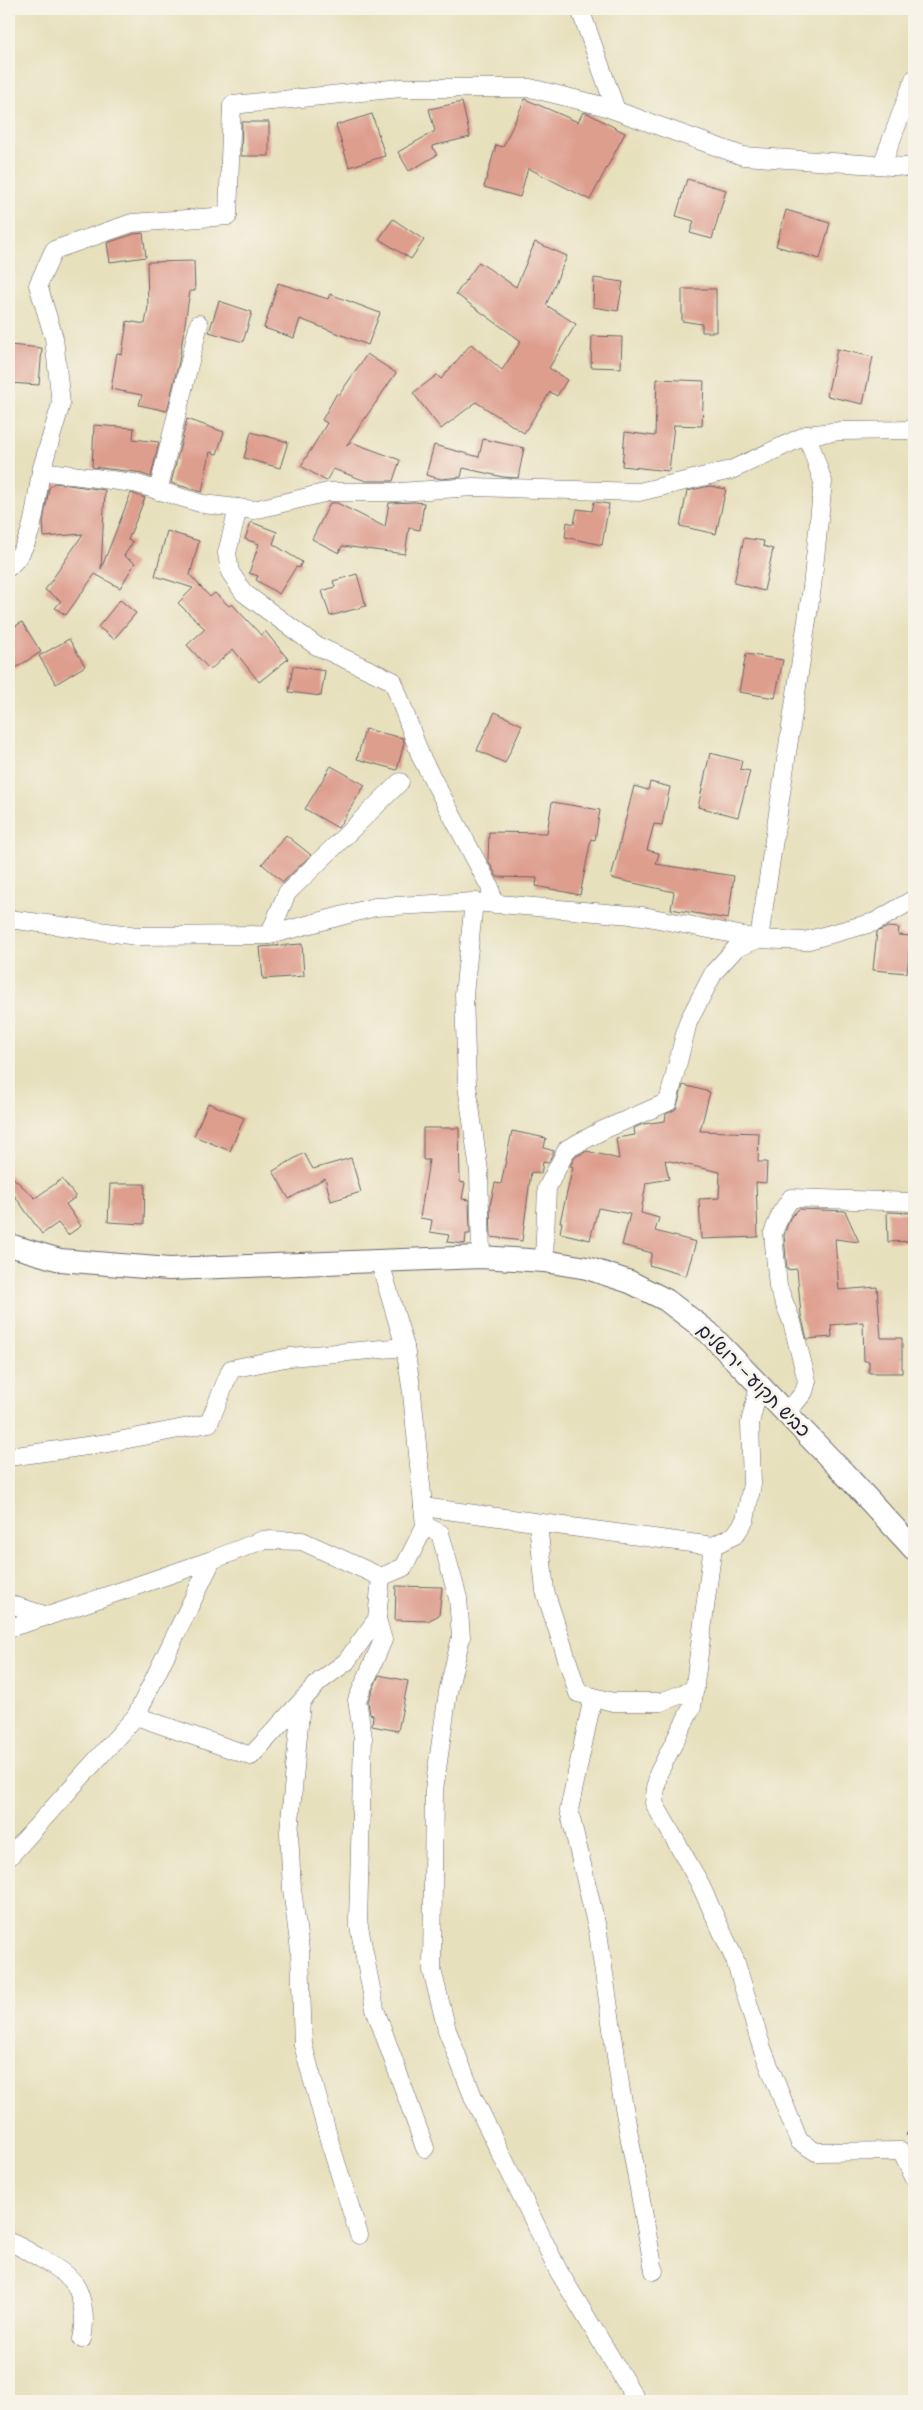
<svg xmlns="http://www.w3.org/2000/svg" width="923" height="2410" font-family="Mynerve,'Playpen Sans Hebrew',sans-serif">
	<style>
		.building { fill: #de9e8e }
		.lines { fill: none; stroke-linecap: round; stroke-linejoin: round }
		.minor-casing { stroke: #676468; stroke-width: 19 }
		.major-casing { stroke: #676468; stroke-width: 24 }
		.path { stroke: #676468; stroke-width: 3; stroke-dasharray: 4 4; stroke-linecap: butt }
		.minor { stroke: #fff; stroke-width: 18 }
		.major { stroke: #fff; stroke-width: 22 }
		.labels { text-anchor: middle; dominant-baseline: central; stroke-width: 5; stroke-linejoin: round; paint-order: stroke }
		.street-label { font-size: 19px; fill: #22223b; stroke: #f7f3e8 }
	</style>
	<rect width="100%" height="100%" fill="#f7f3e8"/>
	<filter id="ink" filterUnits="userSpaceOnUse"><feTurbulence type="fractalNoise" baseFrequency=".02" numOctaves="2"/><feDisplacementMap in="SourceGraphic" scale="10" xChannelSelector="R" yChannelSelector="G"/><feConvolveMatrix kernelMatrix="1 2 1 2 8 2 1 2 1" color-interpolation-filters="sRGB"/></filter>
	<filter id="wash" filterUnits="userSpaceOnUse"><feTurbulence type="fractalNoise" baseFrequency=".0096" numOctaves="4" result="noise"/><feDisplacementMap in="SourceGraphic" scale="20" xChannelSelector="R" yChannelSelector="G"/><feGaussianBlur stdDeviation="1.12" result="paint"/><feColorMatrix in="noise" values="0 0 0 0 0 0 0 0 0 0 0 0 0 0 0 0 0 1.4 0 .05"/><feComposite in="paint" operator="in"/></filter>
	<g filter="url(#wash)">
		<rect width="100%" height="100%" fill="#e7e0bd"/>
		<g id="blocks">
			<g class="building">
				<path d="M525 99 578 122 583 112 587 113 625 133 590 200 528 168 520 197 484 187 496 145 503 147Z"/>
				<path d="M462 102 470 137 432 146 437 155 409 171 398 152 435 131 429 109Z"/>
				<path d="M372 114 385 156 349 167 336 125Z"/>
				<path d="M242 122H269V156H241Z"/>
				<path d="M687 179 726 190 712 239 690 233 694 221 676 216Z"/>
				<path d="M786 210 830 223 820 259 776 246Z"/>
				<path d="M393 219 424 240 411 259 379 239Z"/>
				<path d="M143 233 146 257 110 262 107 243 134 234Z"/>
				<path d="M535 242 567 256 546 305 576 324 549 368 567 380 557 396 550 392 524 433 476 402 441 429 413 393 437 375 441 379 471 344 502 370 521 341 456 294 479 262 516 287Z"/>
				<path d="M194 261 195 291H190L179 361 167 411 139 405 142 395 111 389 117 353 122 354 127 321 145 324 148 307 147 262Z"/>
				<path d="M594 278 623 282 618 311 593 307Z"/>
				<path d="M278 283 328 299 330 294 380 313 368 345 300 319 294 338 264 328Z"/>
				<path d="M682 289H716V332H702V324L682 321Z"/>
				<path d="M219 301 252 312 243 342 209 332Z"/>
				<path d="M592 336 622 337 621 368 591 367Z"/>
				<path d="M9 345 42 348 39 385 9 383Z"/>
				<path d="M837 349 873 357 863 404 827 396Z"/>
				<path d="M367 354 396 373 346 446 351 442 400 460 393 481H366L333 469 326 481 301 466 327 423 322 420 337 393 339 395Z"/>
				<path d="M657 379 704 381 702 426 674 425 669 471 622 466 625 432 655 436Z"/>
				<path d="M187 419 224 432 217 454 210 452 202 492 171 483Z"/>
				<path d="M94 425 134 428 133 439 159 442 151 477 136 472 92 467Z"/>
				<path d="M251 432 288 442 280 468 244 458Z"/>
				<path d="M483 439 524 448 518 478 503 477 463 468 461 477 441 479 426 475 434 445 479 457Z"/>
				<path d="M54 483 105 490 101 569 131 493 145 498 128 540 133 542 124 556 135 563 120 588 95 574 66 615 55 608 61 601 45 590 83 534 44 537 43 522 49 488Z"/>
				<path d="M710 486 726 489 716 534 680 526 687 491Z"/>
				<path d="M414 502 424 503 420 530 409 528 405 554 342 546 339 553 312 539 330 503H337L385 527 389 503Z"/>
				<path d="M594 502 609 504 602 545 565 537 567 522 574 524 577 509 592 511Z"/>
				<path d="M251 522 277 532 273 544 302 562 299 568 296 567 279 594 256 580 258 576 249 573 259 544 245 539Z"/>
				<path d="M167 531 199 541 190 575 210 597 215 593 229 606 232 604 261 635 265 631 288 659 259 682 233 649 210 670 187 645 205 629 178 603 193 588 155 576Z"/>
				<path d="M744 538 764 541 763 546 773 549 764 591 734 583Z"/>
				<path d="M357 574 366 606 330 616 322 591 335 587 333 581Z"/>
				<path d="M120 600 136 613 114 639 98 627Z"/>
				<path d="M22 622 41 652 14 669 9 661V630Z"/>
				<path d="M69 639 85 666 56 684 39 656Z"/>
				<path d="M746 654 783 660 775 698 739 692Z"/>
				<path d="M293 666 325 671 321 696 289 692Z"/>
				<path d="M495 712 522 725 505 763 477 750Z"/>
				<path d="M365 729 403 738 404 743 397 770 357 759Z"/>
				<path d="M710 753 742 761 740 769 750 771 738 817 698 807Z"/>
				<path d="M331 766 365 785 338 828 305 809Z"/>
				<path d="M650 782 670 787 662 825 654 824 647 850 659 853 656 864 734 876 728 919 671 909 674 892 611 878 634 786 648 790Z"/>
				<path d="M552 802 600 810 595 840 591 839 580 895 536 886 537 878 497 877 488 860 489 832 547 833Z"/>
				<path d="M286 835 311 855 283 882 262 864Z"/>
				<path d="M888 927 899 928 898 935 911 936 907 973 873 970 877 932Z"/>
				<path d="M302 944 304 976 263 979 260 947Z"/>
				<path d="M683 1085 710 1092 700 1131 759 1133 758 1162H767L766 1183 756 1182 758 1237 701 1239 699 1199 719 1198 720 1172 665 1160 669 1179 646 1183 641 1213 659 1218 655 1231 696 1242 686 1276 649 1265 652 1253 622 1245 630 1214 598 1208 590 1240 560 1233 562 1222H560L573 1167 570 1166 575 1157 587 1151 619 1159 616 1138 635 1135 634 1128 643 1124 665 1121 666 1114 676 1109Z"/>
				<path d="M208 1103 244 1118 230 1151 194 1136Z"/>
				<path d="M423 1128H459L460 1182 465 1183 462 1199 469 1200 470 1234H466L465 1244 447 1242 449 1235 430 1232 432 1220 420 1218 429 1160H423Z"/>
				<path d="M512 1131 546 1138 544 1148 554 1151 548 1163 543 1162 541 1174 531 1172 522 1241 491 1237 490 1206 495 1183 501 1184Z"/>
				<path d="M304 1153 313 1169 351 1158 361 1192 331 1201 325 1178 289 1199 273 1171Z"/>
				<path d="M9 1174 35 1198 62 1179 76 1197 66 1204 81 1226 68 1235 58 1223 42 1234 9 1188Z"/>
				<path d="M110 1184H145L144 1224 108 1222Z"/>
				<path d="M799 1209 845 1211 859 1242 835 1239 839 1290 877 1287 881 1338H902V1373H869V1361H864L863 1322 831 1325 832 1337 807 1339 801 1315 797 1269 787 1270 784 1235 790 1218Z"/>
				<path d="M887 1212 914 1213V1241L888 1242Z"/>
				<path d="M396 1586 442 1587 439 1615 428 1621 395 1620Z"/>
				<path d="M379 1675 408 1681 398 1731 372 1726 373 1715 370 1714 368 1701Z"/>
			</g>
		</g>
	</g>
	<g filter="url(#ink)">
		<use href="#blocks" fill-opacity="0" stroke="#676468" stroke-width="1"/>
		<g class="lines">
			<defs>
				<g id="minor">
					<path d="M580 9 616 110"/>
					<path d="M882 165 914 79"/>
					<path d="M41 471 61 404 54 338 38 285 54 250 132 223 228 216 232 105 401 88H530L603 106 743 156 906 167 914 169"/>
					<path d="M158 491 199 324"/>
					<path d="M238 508 227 553 230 572 244 593 315 645 393 681 421 757 490 887 493 904"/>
					<path d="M9 567C35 543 35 505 41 471L134 483 203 504 254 510 328 492H399L473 487 639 492 731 470 807 435 840 431 914 430"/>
					<path d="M474 902 464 994 467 1085 479 1171 481 1257"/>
					<path d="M9 919 137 936 269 935 375 907 474 902 643 916 759 939 812 587 823 482 807 435"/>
					<path d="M269 935 287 893 400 782"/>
					<path d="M544 1261 547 1188 567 1149 603 1130 668 1102 688 1022 714 972 736 948 759 939 805 941 875 922 914 899"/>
					<path d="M759 1386 750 1423 752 1484 745 1520 735 1535 713 1546 692 1707 658 1774 654 1803 699 1882 735 1960 762 2048 799 2141 816 2152 901 2151 914 2177"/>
					<path d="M783 1411 796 1402 804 1392 807 1381 792 1322 778 1287 773 1233 781 1213 791 1198 914 1202"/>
					<path d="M9 1457 108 1443 209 1423 231 1369 290 1357 405 1347"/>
					<path d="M423 1507 713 1546"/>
					<path d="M538 1523 545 1591 578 1693 613 1702H661L695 1689"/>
					<path d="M425 1526 440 1533 458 1598 461 1637 448 1692 434 1790 432 1970 447 2030 474 2099 559 2272 637 2401"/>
					<path d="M9 1604 48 1616"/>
					<path d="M377 1619 383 1640 357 1700 363 1738 358 1921 375 2009 425 2148"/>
					<path d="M9 1628 48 1616 212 1560"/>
					<path d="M593 1697 569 1810 598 1932 621 2091 654 2271"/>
					<path d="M301 1703 289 1832 292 1889 300 1951 303 2045 330 2143 359 2235"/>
					<path d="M136 1716 251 1756 320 1681 346 1662 377 1619 381 1577"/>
					<path d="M9 1857 136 1716 212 1560 263 1540 302 1541 381 1577 404 1567 425 1526 412 1393 405 1347 379 1259"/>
					<path d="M9 2242C21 2246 68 2273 74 2283 84 2299 86 2322 82 2339"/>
				</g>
				<path id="major" d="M9 1245 60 1260 169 1269 481 1257 544 1261 587 1268 630 1282 666 1300 708 1332 844 1473 914 1549"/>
			</defs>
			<use href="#minor" class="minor-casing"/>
			<use href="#major" class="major-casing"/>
			<path class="path" d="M907 2136 914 2121"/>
			<use href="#minor" class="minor"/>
			<use href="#major" class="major"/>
		</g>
	</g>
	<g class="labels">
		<g class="street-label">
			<text transform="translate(753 1381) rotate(45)">כביש תקוע–ירושלים</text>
		</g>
	</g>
	<rect width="923" height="2410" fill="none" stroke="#f7f3e8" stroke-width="30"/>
</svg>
